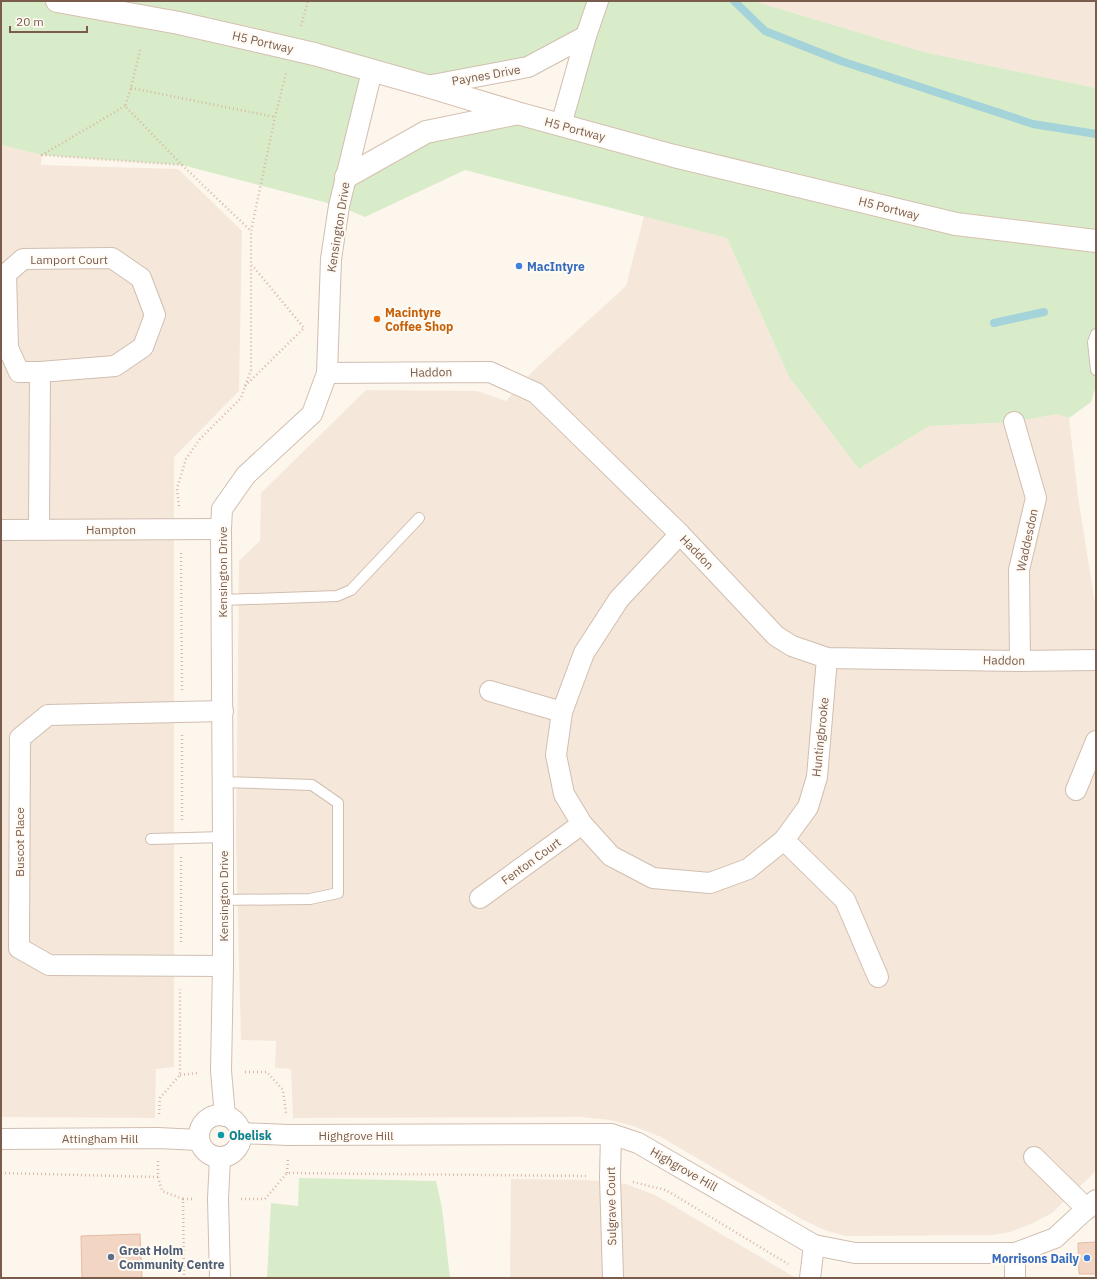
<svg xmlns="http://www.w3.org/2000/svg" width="1097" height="1279" font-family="'IBM Plex Sans',sans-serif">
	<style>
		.residential { fill: #f5e8da }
		.green { fill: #d8ecc9; fill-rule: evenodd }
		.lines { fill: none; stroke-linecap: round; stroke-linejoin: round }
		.stream { stroke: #a5d3da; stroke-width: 8 }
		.building { fill: #f3d5c3; stroke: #e6bba3 }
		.lane-casing { stroke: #d1beb0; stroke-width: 12 }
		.street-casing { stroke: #d1beb0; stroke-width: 22 }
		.secondary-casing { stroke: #d6c0b0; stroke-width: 24 }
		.path { stroke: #d9b8a5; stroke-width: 2.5; stroke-dasharray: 1 3; stroke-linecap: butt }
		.lane { stroke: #fff; stroke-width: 10 }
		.street { stroke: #fff; stroke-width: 20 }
		.secondary { stroke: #fff; stroke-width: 22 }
		.secondary-bridge-casing { stroke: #d6c0b0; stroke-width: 24; stroke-linecap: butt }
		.secondary-bridge { stroke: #fff; stroke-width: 22 }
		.shop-dot { fill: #3f7fe0; stroke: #fffaf3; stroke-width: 1.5 }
		.food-dot { fill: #e8710a; stroke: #fffaf3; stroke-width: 1.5 }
		.culture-dot { fill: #0f9aa8; stroke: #fffaf3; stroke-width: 1.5 }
		.service-dot { fill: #5c6f8a; stroke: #fffaf3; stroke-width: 1.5 }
		.labels { text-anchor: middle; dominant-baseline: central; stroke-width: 4; stroke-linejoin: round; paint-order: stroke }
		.street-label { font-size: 12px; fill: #7a5c4d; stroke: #fffaf3 }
		.shop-label { font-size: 12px; font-weight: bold; fill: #366cbe; stroke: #fffaf3; text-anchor: start }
		.food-label { font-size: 12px; font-weight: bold; fill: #c56008; stroke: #fffaf3; text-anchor: start }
		.culture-label { font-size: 12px; font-weight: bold; fill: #0d838f; stroke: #fffaf3; text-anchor: start }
		.service-label { font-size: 12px; font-weight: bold; fill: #4e5e75; stroke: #fffaf3; text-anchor: start }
	</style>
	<rect width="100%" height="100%" fill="#fdf6ec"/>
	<g class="residential">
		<path d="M757 1H1096V88L924 52 760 3Z"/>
		<path d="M1 145 42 155 41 165 178 169 242 231 239 391 174 457V1067L156 1069 155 1118 1 1117Z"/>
		<path d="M644 216 727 238 789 377 859 469 929 426 1014 422 1057 414 1069 418 1078 497 1096 610V1171L1052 1213 1031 1224 1010 1232 993 1235 846 1236 827 1231 803 1220 661 1137 633 1126 610 1120 581 1117 293 1118 291 1069 275 1068 276 1041 241 1040 236 839 239 561 260 541 261 493 366 390 477 391 506 401 535 369 626 286Z"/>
		<path d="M511 1179 588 1180 626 1184 655 1195 796 1278H510Z"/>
	</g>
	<g class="green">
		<path d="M1 1H757L760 3 924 52 1096 88V386L1091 402 1069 418 1057 414 1014 422 929 426 859 469 789 377 727 238 465 170 365 217 339 206 182 165 42 155 1 145ZM586 37 561 125 517 113 426 132 346 177 372 71 427 86 528 67Z"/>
		<path d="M299 1178 436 1181 442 1208 450 1278H267L271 1203 298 1206Z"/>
	</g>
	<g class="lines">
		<g class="stream">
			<path d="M734 1 765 31 841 61 1033 124 1096 134"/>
			<path d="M994 323 1044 312"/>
		</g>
	</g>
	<g class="building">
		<path d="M140 1234 142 1278H82L81 1236Z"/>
		<path d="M1096 1242V1274H1079L1078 1243Z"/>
	</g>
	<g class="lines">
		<defs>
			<g id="lane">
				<path d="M1096 334 1093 342 1096 370"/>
				<path d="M222 600 337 596 351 590 419 518"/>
				<path d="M151 839 223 837"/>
				<path d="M223 900 310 899 338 893V803L312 785 223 782"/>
			</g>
			<g id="street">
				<path d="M427 86 528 67 586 36"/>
				<path d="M561 125 586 36 598 1"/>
				<path d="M327 373 490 372 536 393 680 534 776 636 792 646 827 658 1020 661 1096 660"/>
				<path d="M1014 422 1036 498 1019 570 1020 661"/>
				<path d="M39 529 40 372 115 366 143 347 155 315 141 278 112 258 23 259 6 274 8 348 19 372H40"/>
				<path d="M1 530 221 529"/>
				<path d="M680 534 619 599 584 653 562 712 556 755 564 794 582 824 611 856 653 878 710 883 748 869 784 840 808 807 817 777 827 658"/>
				<path d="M490 691 562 712"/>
				<path d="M1076 790 1096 741"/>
				<path d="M784 840 845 900 878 977"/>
				<path d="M480 898 582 824"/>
				<path d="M223 966 49 965 19 948 20 738 48 715 223 711"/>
				<circle cx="220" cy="1136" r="21"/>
				<path d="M225 1116 221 1071 223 966V837L221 529 222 509 246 475 312 414 327 373 331 259 339 206 372 71"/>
				<path d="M241 1133 288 1135 611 1134 638 1143 814 1245 855 1253H1015L1055 1238 1096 1200"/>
				<path d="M611 1134 610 1177 613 1278"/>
				<path d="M1 1139 158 1138 199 1140"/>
				<path d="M1034 1157 1087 1209"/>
				<path d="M1015 1253V1278"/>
				<path d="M220 1278 218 1199 220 1158"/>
				<path d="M810 1278 814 1245"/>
			</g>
			<g id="secondary">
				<path d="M57 1 179 23 258 41"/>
				<path d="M314 54 427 86 517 113 674 156 956 224 1096 241"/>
				<path d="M346 177 426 132 514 114"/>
			</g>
		</defs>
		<use href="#lane" class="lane-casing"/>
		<use href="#street" class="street-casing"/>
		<use href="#secondary" class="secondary-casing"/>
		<g class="path">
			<path d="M301 26 308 1"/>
			<path d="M140 50 131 88 125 106 182 165 251 231"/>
			<path d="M131 88 275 117"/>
			<path d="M125 106 42 155 182 165"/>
			<path d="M245 386 304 328 252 265"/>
			<path d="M179 506 177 488 186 459 200 439 241 398 251 370V231L275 117 286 73"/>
			<path d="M181 553 182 690"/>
			<path d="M182 820V735"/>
			<path d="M181 942V857"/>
			<path d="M245 1072H267L283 1090 286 1113"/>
			<path d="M180 1075 198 1073"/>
			<path d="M159 1114 160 1098 180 1075V989"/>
			<path d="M158 1161V1177L162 1191 183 1199 184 1278"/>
			<path d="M1 1173 158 1177"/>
			<path d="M287 1173 288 1158"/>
			<path d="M633 1182 666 1190 788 1264"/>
			<path d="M183 1199H194"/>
			<path d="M241 1199H265L287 1173 587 1176"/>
		</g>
		<use href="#lane" class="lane"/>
		<use href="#street" class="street"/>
		<use href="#secondary" class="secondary"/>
		<defs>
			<path id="secondary-bridge" d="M258 41 314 54"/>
		</defs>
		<use href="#secondary-bridge" class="secondary-bridge-casing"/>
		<use href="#secondary-bridge" class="secondary-bridge"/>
	</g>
	<g class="shop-dot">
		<circle cx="519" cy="266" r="4"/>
		<circle cx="1087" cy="1258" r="4"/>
	</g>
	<circle class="food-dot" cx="377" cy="319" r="4"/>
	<circle class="culture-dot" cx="221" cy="1135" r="4"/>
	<circle class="service-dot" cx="111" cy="1257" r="4"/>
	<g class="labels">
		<g class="street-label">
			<text transform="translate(263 42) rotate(13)">H5 Portway</text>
			<text transform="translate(486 75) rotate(-10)">Paynes Drive</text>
			<text transform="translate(575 129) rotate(15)">H5 Portway</text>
			<text transform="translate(889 208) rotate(14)">H5 Portway</text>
			<text transform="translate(338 227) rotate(-81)">Kensington Drive</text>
			<text x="69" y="259">Lamport Court</text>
			<text transform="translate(431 372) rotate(-1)">Haddon</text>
			<text x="111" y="529">Hampton</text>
			<text transform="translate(1027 540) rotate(-78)">Waddesdon</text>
			<text transform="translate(697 552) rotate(46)">Haddon</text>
			<text transform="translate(222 572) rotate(-90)">Kensington Drive</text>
			<text transform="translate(1004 660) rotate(1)">Haddon</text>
			<text transform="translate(820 737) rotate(-84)">Huntingbrooke</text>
			<text transform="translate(19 842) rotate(-90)">Buscot Place</text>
			<text transform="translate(531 861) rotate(-36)">Fenton Court</text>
			<text transform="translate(223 896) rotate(-90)">Kensington Drive</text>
			<text x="356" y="1135">Highgrove Hill</text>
			<text x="100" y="1138">Attingham Hill</text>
			<text transform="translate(684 1169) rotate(30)">Highgrove Hill</text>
			<text transform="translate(611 1206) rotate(-91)">Sulgrave Court</text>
		</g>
		<g class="shop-label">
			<text x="527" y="266">MacIntyre</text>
			<text x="1079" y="1258" text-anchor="end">Morrisons Daily</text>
		</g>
		<g class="food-label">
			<text x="385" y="312">Macintyre<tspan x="385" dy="14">Coffee Shop</tspan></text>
		</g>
		<g class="culture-label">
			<text x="229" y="1135">Obelisk</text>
		</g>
		<g class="service-label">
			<text x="119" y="1250">Great Holm<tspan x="119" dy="14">Community Centre</tspan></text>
		</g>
	</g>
	<rect width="1097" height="1279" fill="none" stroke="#7a5c4d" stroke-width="4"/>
	<path d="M10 26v6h77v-6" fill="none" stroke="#7a5c4d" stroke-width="2"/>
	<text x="16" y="26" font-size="12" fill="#7a5c4d" stroke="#fffaf3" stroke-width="3" paint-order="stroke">20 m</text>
</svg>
